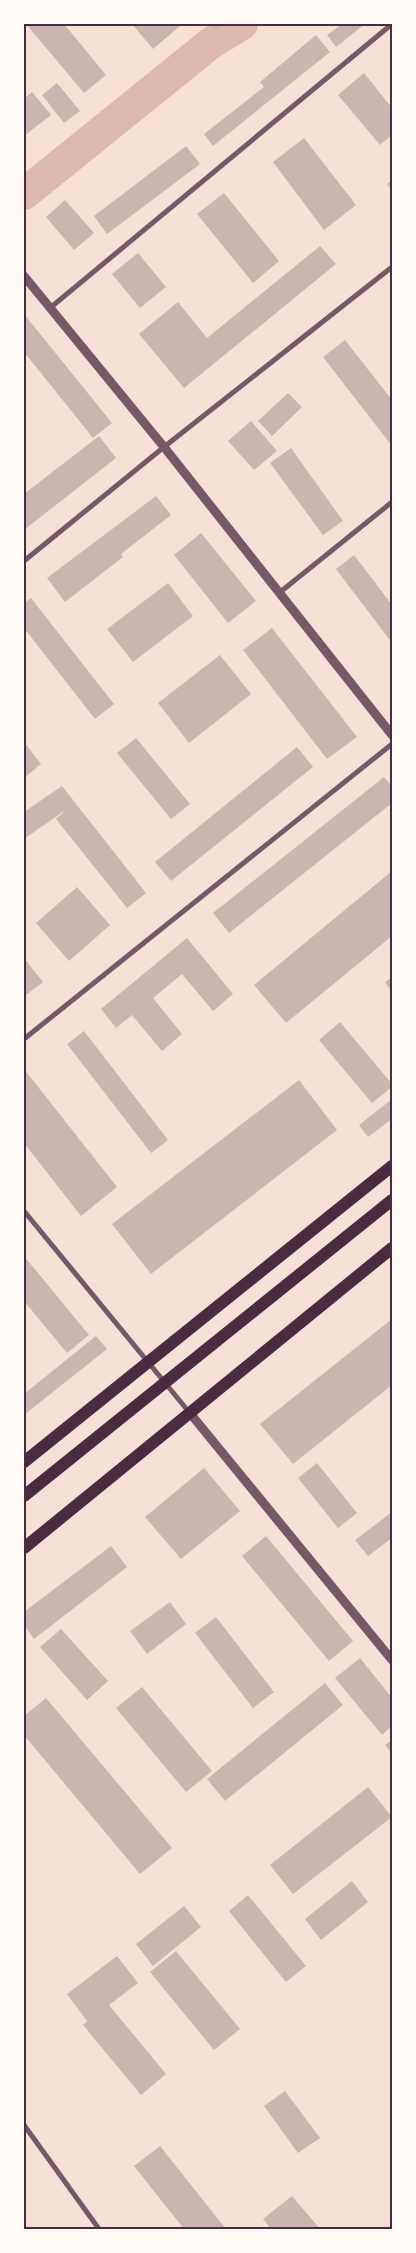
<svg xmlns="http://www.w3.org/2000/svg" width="416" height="2253" font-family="Overpass,sans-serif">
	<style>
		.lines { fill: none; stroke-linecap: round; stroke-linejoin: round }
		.river { stroke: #dcb8b0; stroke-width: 32 }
		.building { fill: #ccb4b1 }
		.minor { stroke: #755966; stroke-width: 5 }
		.tertiary { stroke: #755966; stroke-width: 9 }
		.primary { stroke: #4a2c40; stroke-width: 12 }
		.neatline { fill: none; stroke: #4a2c40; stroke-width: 2 }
	</style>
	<rect width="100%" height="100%" fill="#f7e1d7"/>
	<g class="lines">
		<path class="river" d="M24 194 211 43 242 24"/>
	</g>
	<g class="building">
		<path d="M26 24H64L106 75 84 93Z"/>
		<path d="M132 24H179L180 26 153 49Z"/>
		<path d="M211 24H223L216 30Z"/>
		<path d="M342 24H365L336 47 327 35Z"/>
		<path d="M316 35 330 52 213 146 204 134 264 87 260 82Z"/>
		<path d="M364 73 392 108V135L380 145 338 95Z"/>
		<path d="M57 83 80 111 64 123 42 95Z"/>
		<path d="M32 92 51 115 24 136V99Z"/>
		<path d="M304 138 356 205 324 230 273 162Z"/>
		<path d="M186 146 200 164 107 234 94 216Z"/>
		<path d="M392 180V190L387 184Z"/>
		<path d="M224 193 279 261 253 283 197 214Z"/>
		<path d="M65 200 94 233 74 250 46 217Z"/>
		<path d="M320 246 336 264 184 388 139 334 178 302 207 338Z"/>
		<path d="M138 253 166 287 140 308 112 274Z"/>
		<path d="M24 314 112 423 93 438 24 352Z"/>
		<path d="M345 340 392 400V446L323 357Z"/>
		<path d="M288 393 302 407 272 436 258 421Z"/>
		<path d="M251 421 277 451 254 470 228 441Z"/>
		<path d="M99 436 116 458 24 530V494Z"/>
		<path d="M291 448 343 521 323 535 270 463Z"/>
		<path d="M156 496 171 515 121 554 123 557 65 602 47 578Z"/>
		<path d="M201 533 256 601 228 623 174 555Z"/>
		<path d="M354 555 392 605V643L336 569Z"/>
		<path d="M168 583 193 616 133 662 107 629Z"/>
		<path d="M31 598 114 704 95 719 24 628V603Z"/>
		<path d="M272 628 357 737 327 759 243 650Z"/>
		<path d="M220 655 251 694 189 743 158 703Z"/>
		<path d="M136 738 190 804 171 819 117 753Z"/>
		<path d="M24 742 41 764 24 778Z"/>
		<path d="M297 747 313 767 171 881 155 862Z"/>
		<path d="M384 777 392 786V803L229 933 213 913Z"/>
		<path d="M62 786 146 893 127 908 56 819 67 809 24 839V812Z"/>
		<path d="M392 871V936L286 1023 254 985Z"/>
		<path d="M77 887 110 925 69 961 36 923Z"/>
		<path d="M187 938 233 994 213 1011 182 974 153 998 182 1034 162 1051 132 1015 116 1028 101 1009Z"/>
		<path d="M24 958 43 982 25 996 24 994Z"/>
		<path d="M392 977V992L385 982Z"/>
		<path d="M340 1022 392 1084V1087L372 1103 319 1040Z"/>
		<path d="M84 1031 168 1140 151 1153 67 1044Z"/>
		<path d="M24 1069 117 1187 81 1216 24 1143Z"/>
		<path d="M299 1080 337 1130 151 1274 112 1224Z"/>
		<path d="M392 1099V1119L368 1137 359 1125Z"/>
		<path d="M24 1256 89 1335 67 1353 24 1301Z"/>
		<path d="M392 1319V1385L293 1464 260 1424Z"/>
		<path d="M96 1336 107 1349 24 1415V1394Z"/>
		<path d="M317 1463 357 1513 338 1528 298 1478Z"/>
		<path d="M204 1468 240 1511 181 1559 145 1517Z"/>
		<path d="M392 1512V1538L368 1556 355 1540Z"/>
		<path d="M266 1536 353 1641 329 1661 242 1556Z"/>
		<path d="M111 1546 127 1567 34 1639 24 1625V1612Z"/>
		<path d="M170 1602 186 1624 147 1654 130 1631Z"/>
		<path d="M216 1617 274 1692 253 1708 195 1633Z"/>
		<path d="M61 1629 108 1681 87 1700 40 1647Z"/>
		<path d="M360 1658 392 1698V1726L382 1735 335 1678Z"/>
		<path d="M325 1683 343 1705 225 1801 207 1779Z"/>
		<path d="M142 1687 212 1771 186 1792 116 1708Z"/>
		<path d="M46 1698 172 1848 140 1874 24 1735V1716Z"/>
		<path d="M392 1740V1754L385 1745Z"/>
		<path d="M368 1787 392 1817 293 1894 270 1865Z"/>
		<path d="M352 1881 368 1902 321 1940 305 1919Z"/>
		<path d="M248 1895 306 1966 286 1982 229 1911Z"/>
		<path d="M184 1906 201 1927 153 1966 136 1944Z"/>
		<path d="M176 1951 240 2029 214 2050 150 1972Z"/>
		<path d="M117 1956 138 1983 109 2005 166 2074 141 2095 83 2025 87 2021 67 1994Z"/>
		<path d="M285 2091 320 2138 298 2153 264 2106Z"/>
		<path d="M160 2146 226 2229H184L134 2166Z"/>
		<path d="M292 2196 320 2229H271L263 2219Z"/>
	</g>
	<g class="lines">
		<g class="minor">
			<path d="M50 308 392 24"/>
			<path d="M24 561 164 447 392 267"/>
			<path d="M279 593 392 502"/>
			<path d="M24 1039 392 744"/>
			<path d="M24 1211 189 1412"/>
			<path d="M24 2125 99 2229"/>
		</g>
		<g class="tertiary">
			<path d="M24 276 164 447 392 735"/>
			<path d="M189 1412 392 1660"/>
		</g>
		<g class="primary">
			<path d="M24 1462 392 1166"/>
			<path d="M24 1496 392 1200"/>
			<path d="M24 1548 392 1248"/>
		</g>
	</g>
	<rect width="416" height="2253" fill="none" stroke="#fffaf5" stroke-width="50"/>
	<rect x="25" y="25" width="366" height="2203" class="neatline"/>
</svg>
